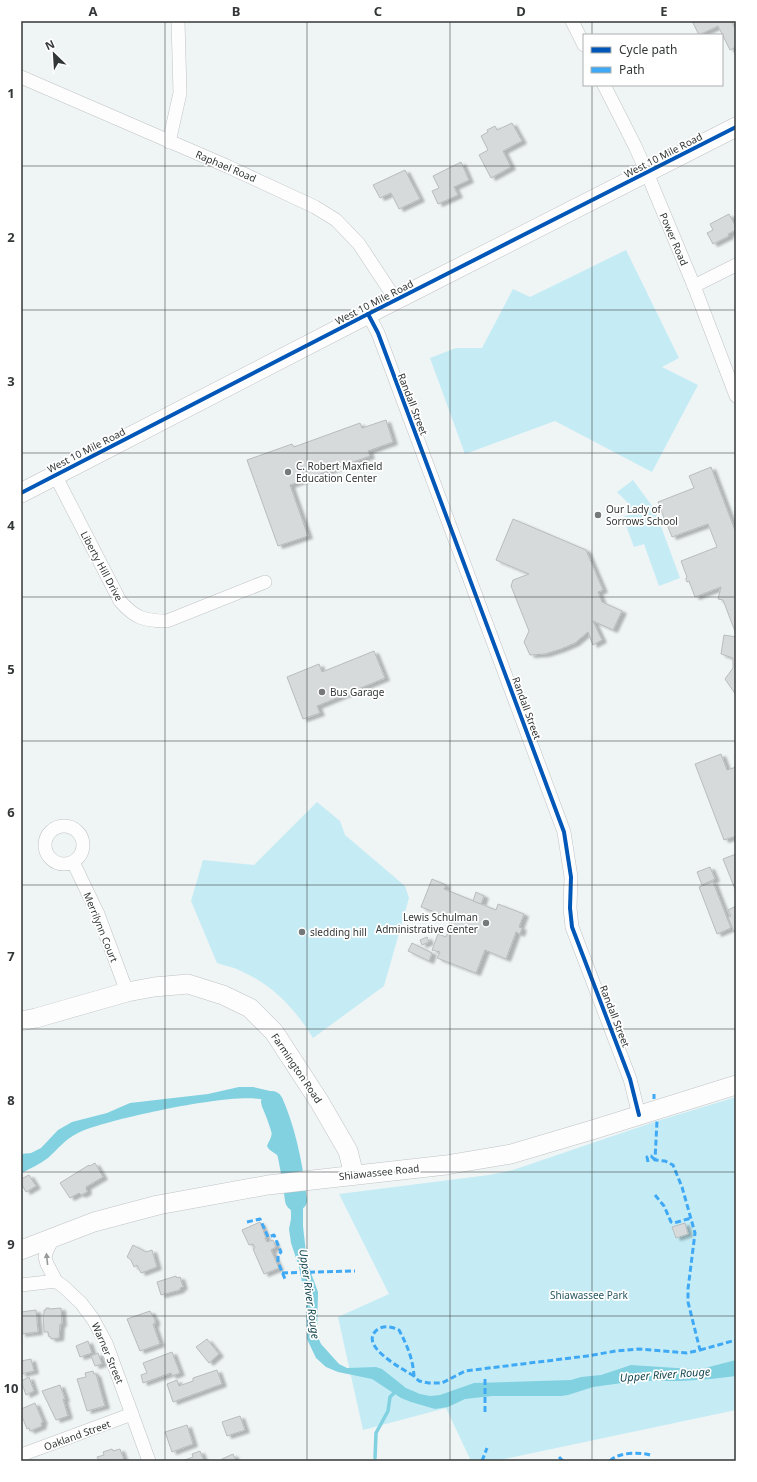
<svg xmlns="http://www.w3.org/2000/svg" width="757" height="1482" font-family="'Noto Sans',sans-serif">
	<style>
		.green { fill: #c5ecf5 }
		.water { fill: #81d1e1 }
		.lines { fill: none; stroke-linecap: round; stroke-linejoin: round }
		.stream { stroke: #81d1e1; stroke-width: 3.5 }
		.river { stroke: #81d1e1; stroke-width: 22 }
		.building { fill: #d6dadb; stroke: #b9bcbd; filter: url(#shadow) }
		.street-casing { stroke: #c0c3c4; stroke-width: 14 }
		.secondary-casing { stroke: #c0c3c4; stroke-width: 20 }
		.street { stroke: #fdfdfe; stroke-width: 13 }
		.secondary { stroke: #fdfdfe; stroke-width: 19 }
		.quiet { stroke: #3fa9f5; stroke-width: 3; stroke-dasharray: 6 3; stroke-linecap: butt }
		.cycleway-casing { stroke: #fff; stroke-width: 6 }
		.cycleway { stroke: #0057b8; stroke-width: 4 }
		.oneway { fill: #989a9a }
		.grid { fill: none; stroke: #343737; stroke-width: 1; stroke-opacity: 0.55 }
		.poi-dot { fill: #75797a; stroke: #fff; stroke-width: 1.5 }
		.labels { text-anchor: middle; dominant-baseline: central; stroke-width: 3.5; stroke-linejoin: round; paint-order: stroke }
		.street-label { font-size: 10px; fill: #343737; stroke: #fff }
		.poi-label { font-size: 10px; fill: #343737; stroke: #fff; text-anchor: start }
		.park-label { font-size: 10px; fill: #295963; stroke: #fff }
		.water-label { font-size: 11px; font-style: italic; fill: #144650; stroke: #fff }
		.neatline { fill: none; stroke: #343737; stroke-width: 1.5 }
		.grid-label { font-size: 13px; text-anchor: middle; font-weight: bold; fill: #343737 }
	</style>
	<defs>
		<filter id="shadow"><feDropShadow dx="4.5" dy="2.5" stdDeviation="1" flood-color="#0004"/></filter>
	</defs>
	<rect width="100%" height="100%" fill="#eff4f5"/>
	<g class="green">
		<path d="M626 250 679 358 662 367 698 385 652 472 555 421 465 454 430 358 456 348H482L513 289 530 297Z"/>
		<path d="M633 480 655 510 680 578 659 586 644 544 634 547 623 517 633 513 627 502 617 492Z"/>
		<path d="M317 802 340 821 345 835 405 886 409 898 384 986 313 1038C295 1009 273 985 241 971 234 967 225 966 217 963L191 901 203 860 254 865Z"/>
		<path d="M736 1097V1410L495 1461H471L446 1408 363 1430 338 1317 389 1294 339 1194 489 1175 513 1170 657 1121Z"/>
	</g>
	<path class="water" d="M239 1087H253L270 1091 280 1102 286 1112 287 1118V1124L281 1132 279 1142 297 1182 303 1203V1226L307 1262 318 1292 317 1335 321 1344 339 1364 347 1368 376 1367 382 1369 406 1388 420 1394 430 1396 440 1395 474 1383 571 1380 581 1377 601 1375 631 1365 692 1369 705 1368 736 1360V1376L711 1379 681 1381H636L593 1387 568 1395 561 1396H492L465 1399 448 1407 435 1409 411 1402 401 1398 372 1379 338 1372 326 1367 316 1358 307 1339 306 1302 299 1267 291 1243 289 1229 291 1219V1212C288 1196 287 1173 280 1159 277 1152 270 1153 267 1146 268 1143 270 1140 271 1137 274 1126 272 1110 266 1101 245 1089 103 1120 78 1133 65 1139 58 1149 48 1158 40 1164 30 1169 21 1173V1154L31 1153 41 1148 58 1130 72 1122 107 1113 130 1103 208 1094Z"/>
	<g class="lines">
		<path class="stream" d="M375 1458 376 1433 388 1411 390 1397 394 1393"/>
		<path class="river" d="M272 1102C286 1133 292 1167 296 1200"/>
	</g>
	<g class="building">
		<path d="M692 21H731L736 30V47L730 50 718 26 699 35Z"/>
		<path d="M512 123 522 141 503 151 511 167 491 178 479 155 488 150 481 136 488 132 487 130 495 126 497 130Z"/>
		<path d="M461 162 469 180 454 187 458 195 438 204 432 191 439 188 433 176Z"/>
		<path d="M405 170 420 199 399 209 391 193 380 198 373 185Z"/>
		<path d="M729 214 736 227V230L728 234 729 236 713 244 707 233 713 230 710 224Z"/>
		<path d="M386 420 393 442 368 451 370 456 290 485 308 536 278 546 247 460 292 444 294 447 360 423 362 428Z"/>
		<path d="M711 467 736 533V634L723 600 718 599 721 587 695 597 689 581 687 582 686 580V578L687 577 681 561 717 547 708 524 672 537 666 522 665 523 664 520 663 518H664L658 502 694 488 689 476Z"/>
		<path d="M513 519 586 550 603 590 598 592 602 602 622 611 613 630 593 621 602 640 593 645 588 632 575 643 561 649 545 654 530 655 524 642 529 631 511 586 513 580 529 574 496 560Z"/>
		<path d="M724 635 736 637V695L725 679 733 668V658L721 654Z"/>
		<path d="M374 651 385 678 317 706 320 713 303 719 287 677 319 664 322 672Z"/>
		<path d="M721 754 727 770 736 767V836L724 840 695 764Z"/>
		<path d="M736 854V888L735 889 723 859Z"/>
		<path d="M710 867 715 879 702 885 697 872Z"/>
		<path d="M432 879 446 885 444 889 496 910 498 904 524 914 519 927 522 928 520 934 516 932 506 959 485 950 476 973 437 958 440 952 432 950 438 934 446 937 453 919 421 907Z"/>
		<path d="M713 882 731 928 717 934 699 887Z"/>
		<path d="M476 892 484 896 481 904 473 901Z"/>
		<path d="M736 906V931L734 932 728 917 731 916 728 910Z"/>
		<path d="M427 937 429 942 422 945 420 940Z"/>
		<path d="M412 943 432 953 429 961 408 951Z"/>
		<path d="M95 1163 103 1177 86 1187 87 1192 81 1195 79 1193 70 1198 60 1183 89 1165 90 1166Z"/>
		<path d="M29 1175 36 1186 26 1192 21 1183V1179Z"/>
		<path d="M260 1222 266 1238H265L267 1242 273 1240 276 1247 271 1250 279 1268 264 1274 253 1249 255 1248 253 1244 249 1245 242 1230Z"/>
		<path d="M685 1223 688 1234 676 1238 672 1227Z"/>
		<path d="M133 1245 146 1252 152 1250 157 1267 141 1273 137 1265 134 1267 131 1260 127 1257Z"/>
		<path d="M176 1276 177 1278 180 1277 183 1287 180 1288V1290L161 1295 157 1282Z"/>
		<path d="M46 1308H49V1309L61 1308 62 1324H60L59 1338 51 1339V1337H49L48 1332H44L43 1314H44V1310H46Z"/>
		<path d="M36 1310 38 1332 21 1334V1312Z"/>
		<path d="M150 1311 155 1320V1324H153L160 1344 140 1351 127 1319Z"/>
		<path d="M207 1339 219 1354 209 1363 196 1347Z"/>
		<path d="M88 1341 92 1353 80 1357 76 1346Z"/>
		<path d="M172 1352 180 1373 172 1376 171 1373 143 1383 141 1375 147 1373 143 1363Z"/>
		<path d="M98 1353 102 1364 95 1366 91 1356Z"/>
		<path d="M31 1359 34 1371 21 1374V1361Z"/>
		<path d="M217 1370 222 1384 173 1402 167 1384 177 1380 179 1386 193 1381V1378Z"/>
		<path d="M93 1371 94 1374H96L105 1406 87 1411 77 1379 86 1377 85 1373Z"/>
		<path d="M29 1377 34 1391 26 1395 21 1381Z"/>
		<path d="M60 1385 65 1399H63L68 1416 56 1420 42 1391Z"/>
		<path d="M35 1403 43 1422 41 1423 42 1426 30 1431 29 1428 27 1429 21 1414V1409Z"/>
		<path d="M240 1416 245 1430 227 1436 222 1422Z"/>
		<path d="M187 1425 193 1444 172 1452 165 1432Z"/>
		<path d="M112 1449 113 1451 120 1449 124 1460 99 1461 97 1457 104 1455 103 1452Z"/>
		<path d="M200 1451 204 1461H182L193 1457 192 1454Z"/>
		<path d="M233 1454 236 1461H223L222 1459Z"/>
	</g>
	<g class="lines">
		<defs>
			<g id="street">
				<path d="M572 21 584 45"/>
				<path d="M21 77 229 167 315 207 336 220 359 244 396 300"/>
				<path d="M604 85 635 146 647 173 694 286 736 396"/>
				<path d="M169 142 180 93 178 21"/>
				<path d="M694 286 736 265"/>
				<path d="M368 314 378 333 564 832 571 877 570 908 572 927 630 1079 639 1115"/>
				<path d="M55 475 120 601C135 618 144 621 167 621L265 582"/>
				<circle cx="64" cy="845" r="19"/>
				<path d="M73 862 98 914 127 992"/>
				<path d="M54 1237 47 1250 45 1257 47 1264 56 1281 64 1287 81 1303 93 1319 106 1343 149 1461"/>
				<path d="M21 1285 56 1281"/>
				<path d="M21 1455 132 1414"/>
			</g>
			<g id="secondary">
				<path d="M21 493 368 314 736 127"/>
				<path d="M21 1021 36 1018 127 992 154 987 188 984 223 995 250 1008 274 1032 319 1101 348 1151 354 1175"/>
				<path d="M21 1250 94 1222 158 1205 268 1185 446 1165 511 1154 592 1130 736 1085"/>
			</g>
		</defs>
		<use href="#street" class="street-casing"/>
		<use href="#secondary" class="secondary-casing"/>
		<use href="#street" class="street"/>
		<use href="#secondary" class="secondary"/>
		<g class="quiet">
			<path d="M654 1094V1099"/>
			<path d="M648 1162 647 1157 651 1156 655 1160"/>
			<path d="M655 1195 664 1206 671 1222 674 1223 691 1218"/>
			<path d="M247 1222 260 1219 268 1237 274 1235 281 1252 278 1255V1262L285 1279"/>
			<path d="M282 1273 355 1271"/>
			<path d="M700 1350 736 1340"/>
			<path d="M414 1376C403 1369 356 1345 378 1329 385 1325 393 1327 399 1330 407 1345 413 1359 414 1376L419 1381 429 1383H442L465 1371 587 1356 616 1351 638 1349 687 1353 700 1350 688 1302V1289L695 1233 682 1187 673 1165 665 1161 655 1160 657 1121"/>
			<path d="M485 1379V1413"/>
			<path d="M559 1457 563 1461"/>
			<path d="M482 1461 487 1448"/>
			<path d="M610 1461C618 1452 640 1452 650 1455"/>
		</g>
		<defs>
			<g id="cycleway">
				<path d="M368 314 378 333 564 832 571 877 570 908 572 927 630 1079 639 1115"/>
				<path d="M21 493 368 314 736 127"/>
			</g>
		</defs>
		<use href="#cycleway" class="cycleway-casing"/>
		<use href="#cycleway" class="cycleway"/>
	</g>
	<defs><path id="oneway-solid" d="M-6-.8H1V-3.2L6.5 0L1 3.2V.8H-6Z"/></defs>
	<use class="oneway" href="#oneway-solid" transform="translate(47 1259) rotate(-96)"/>
	<path class="grid" d="M165 21V1461M307 21V1461M450 21V1461M592 21V35M592 85V1461M21 166H736M21 310H736M21 453H736M21 597H736M21 741H736M21 885H736M21 1029H736M21 1172H736M21 1316H736"/>
	<g class="poi-dot">
		<circle cx="288" cy="472" r="4"/>
		<circle cx="598" cy="515" r="4"/>
		<circle cx="322" cy="692" r="4"/>
		<circle cx="486" cy="923" r="4"/>
		<circle cx="302" cy="932" r="4"/>
	</g>
	<g class="labels">
		<g class="street-label">
			<text transform="translate(663 155) rotate(-27)">West 10 Mile Road</text>
			<text transform="translate(226 166) rotate(23)">Raphael Road</text>
			<text transform="translate(674 239) rotate(67)">Power Road</text>
			<text transform="translate(374 302) rotate(-27)">West 10 Mile Road</text>
			<text transform="translate(413 404) rotate(69)">Randall Street</text>
			<text transform="translate(86 450) rotate(-27)">West 10 Mile Road</text>
			<text transform="translate(102 566) rotate(62)">Liberty Hill Drive</text>
			<text transform="translate(527 708) rotate(70)">Randall Street</text>
			<text transform="translate(101 927) rotate(68)">Merrilynn Court</text>
			<text transform="translate(615 1016) rotate(69)">Randall Street</text>
			<text transform="translate(297 1068) rotate(56)">Farmington Road</text>
			<text transform="translate(379 1172) rotate(-6)">Shiawassee Road</text>
			<text transform="translate(108 1353) rotate(67)">Warner Street</text>
			<text transform="translate(77 1435) rotate(-20)">Oakland Street</text>
		</g>
		<g class="poi-label">
			<text x="296" y="466">C. Robert Maxfield<tspan x="296" dy="12">Education Center</tspan></text>
			<text x="606" y="509">Our Lady of<tspan x="606" dy="12">Sorrows School</tspan></text>
			<text x="330" y="692">Bus Garage</text>
			<text x="478" y="917" text-anchor="end">Lewis Schulman<tspan x="478" dy="12">Administrative Center</tspan></text>
			<text x="310" y="932">sledding hill</text>
		</g>
		<g class="park-label">
			<text x="589" y="1295">Shiawassee Park</text>
		</g>
		<g class="water-label">
			<text transform="translate(310 1294) rotate(82)">Upper River Rouge</text>
			<text transform="translate(665 1374) rotate(-4)">Upper River Rouge</text>
		</g>
	</g>
	<rect width="757" height="1482" fill="none" stroke="#ffffff" stroke-width="44"/>
	<rect x="583" y="34" width="140" height="52" fill="#ffffff" stroke="#aeafaf"/>
	<rect x="591" y="47" width="20" height="6" fill="#0057b8" stroke="#aeafaf"/>
	<text x="619" y="54" font-size="12" fill="#343737">Cycle path</text>
	<rect x="591" y="67" width="20" height="6" fill="#3fa9f5" stroke="#aeafaf"/>
	<text x="619" y="74" font-size="12" fill="#343737">Path</text>
	<g transform="translate(54 54) rotate(335)" stroke="#ffffff" stroke-width="3" paint-order="stroke">
	<path d="M0-3L7 15L0 10L-7 15Z" fill="#343737"/>
	<text y="-6" font-size="11" font-weight="bold" text-anchor="middle" fill="#343737">N</text>
	</g>
	<rect x="22" y="22" width="713" height="1438" class="neatline"/>
	<g class="grid-label">
		<text x="93" y="16">A</text>
		<text x="236" y="16">B</text>
		<text x="378" y="16">C</text>
		<text x="521" y="16">D</text>
		<text x="664" y="16">E</text>
		<text x="11" y="98">1</text>
		<text x="11" y="242">2</text>
		<text x="11" y="386">3</text>
		<text x="11" y="530">4</text>
		<text x="11" y="674">5</text>
		<text x="11" y="817">6</text>
		<text x="11" y="961">7</text>
		<text x="11" y="1105">8</text>
		<text x="11" y="1249">9</text>
		<text x="11" y="1393">10</text>
	</g>
</svg>
